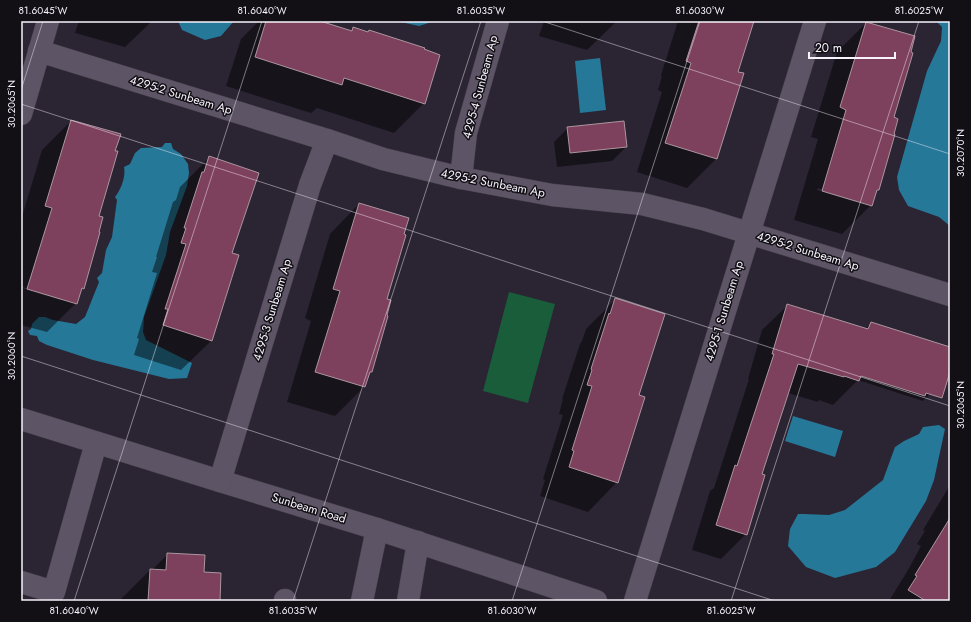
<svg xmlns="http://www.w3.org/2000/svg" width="971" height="622" font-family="Jost,sans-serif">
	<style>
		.green { fill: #195d3a }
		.water { fill: #267898 }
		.shadow { fill: #0007; fill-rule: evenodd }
		.building { fill: #7d405d; stroke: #ac969f }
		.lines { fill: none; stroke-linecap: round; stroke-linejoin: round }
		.minor-casing { stroke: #46404c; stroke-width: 23 }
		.minor { stroke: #5d5465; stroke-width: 22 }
		.ticks { fill: none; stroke: #f8f3fd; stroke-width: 1; stroke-opacity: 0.45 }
		.labels { text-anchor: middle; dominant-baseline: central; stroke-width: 3; stroke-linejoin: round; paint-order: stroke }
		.street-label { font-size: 12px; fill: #f8f3fd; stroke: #120f15 }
		.neatline { fill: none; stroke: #f8f3fd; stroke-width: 1.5 }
		.ticks-label { font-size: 10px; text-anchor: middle; fill: #f8f3fd }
	</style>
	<rect width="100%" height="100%" fill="#2b2433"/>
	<path class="green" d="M509 292 555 304 528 403 483 391Z"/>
	<g class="water">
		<path d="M178 21H234L221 36 205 40 182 30Z"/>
		<path d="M396 21H435L419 26Z"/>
		<path d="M936 21H950V226L939 217 908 206 899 190 897 177 927 71 941 41 942 27Z"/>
		<path d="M600 58 606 110 580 113 575 61Z"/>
		<path d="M165 143H171L173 149 181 154 188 164 189 173 187 186 170 232 166 255 144 317 143 332 146 340 192 363 187 378 169 379 93 360 47 345 39 341 37 336 30 335 28 331 31 329 32 324 39 317H45L53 320 76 324 85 317 99 282 97 278 102 273 106 250 112 237 117 200 115 197C121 189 126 177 124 167L130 164 135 153 141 148 162 147Z"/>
		<path d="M793 416 843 431 835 457 785 441Z"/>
		<path d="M939 425 945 429 934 480 926 501 895 552 876 567 835 578 806 567 788 546 790 529 798 514H804L829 515 845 510 883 480 895 447 904 441 919 434 923 427Z"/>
	</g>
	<g class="shadow">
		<path d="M79 21H152L125 47 75 33Z"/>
		<path d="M259 21H316L350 32 354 28 424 103 394 133 317 108 311 113 226 86 241 39Z"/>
		<path d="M544 21H617L587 50 539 36Z"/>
		<path d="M678 21H753L737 72 716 159 687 188 637 172 662 92 658 90 662 76 661 75Z"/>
		<path d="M866 23 892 118 878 190 875 193 871 205 842 234 794 220 818 139 811 137 837 52ZM818 188 856 200V202L817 190Z"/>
		<path d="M71 121 114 151 97 216 83 288 80 291 76 303 47 332 21 325V243L23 237 21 236V220L42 150ZM23 287 61 298V300L22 288Z"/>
		<path d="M568 128 626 147 612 161 557 167 554 142Z"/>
		<path d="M209 158 231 254 238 256 211 341 181 370 134 355 139 339 137 338 157 273 152 272 157 257H156L173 202 176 200 180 187Z"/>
		<path d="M359 204 385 300 371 372 368 374 364 387 335 416 287 402 311 321 305 318 330 234Z"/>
		<path d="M616 299 638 396 617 482 588 512 540 496 545 480 543 479 563 415 559 414 563 399H562L580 344 582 341 586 329Z"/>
		<path d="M787 306 865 329 871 324 950 348V369L948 376 923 401 858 380 833 405 819 400 818 402 788 393 761 474 746 534 721 559 692 550 710 491 714 488 749 379H748L762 330Z"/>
		<path d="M950 485V601H889L908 570 921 546 917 544 925 531 923 530Z"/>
		<path d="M168 554 203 573 219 601H120L121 599 150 570H152Z"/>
	</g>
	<g class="building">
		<path d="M266 21H320L352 31 353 27 368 32 369 30 425 48 424 49 440 55 425 104 344 78 342 85 255 57Z"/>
		<path d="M699 21H754L738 72 744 73 717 159 665 143 691 63 686 61Z"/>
		<path d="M866 22 915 36 911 52 913 53 894 117 898 119 894 134H895L879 190H877L872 206 822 191 846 110 840 107Z"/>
		<path d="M71 120 121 134 115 151H118L99 216 103 217 99 232H100L84 289 82 288 77 304 27 289 52 208 45 206Z"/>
		<path d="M624 121 627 147 570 153 567 127Z"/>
		<path d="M209 156 259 173 232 253 239 255 212 341 163 325 168 309H165L186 244 181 243 186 228H184L202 172H204Z"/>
		<path d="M359 203 409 218 404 234 406 235 387 299 391 300 387 315 388 316 372 372H370L365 387 315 372 340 291 333 289Z"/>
		<path d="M615 298 665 314 639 395 645 397 618 483 569 467 574 451 572 450 592 386 587 385 592 370 591 369 609 313 610 314Z"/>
		<path d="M787 304 868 329 871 322 950 347V372L942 398 926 393 925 396 861 376 859 381 844 376V377L798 364 762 474 765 475 747 535 716 525 735 465 737 466 774 354H772Z"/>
		<path d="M950 518V601H926L908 590 917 576 915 575Z"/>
		<path d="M167 553 205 555 204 572 221 573 220 601H148L150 569 166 570Z"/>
	</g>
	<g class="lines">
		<defs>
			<g id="minor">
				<path d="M39 51 327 140 383 159 461 178 552 195 642 204 703 219 921 286 950 295"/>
				<path d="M21 114 48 21"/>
				<path d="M461 178 466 133 498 21"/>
				<path d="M21 419 220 481 377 529 596 601"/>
				<path d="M220 481 310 185 327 140"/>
				<path d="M21 582 54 592 96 443"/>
				<path d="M285 601V600"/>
				<path d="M362 601 377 529"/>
				<path d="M408 601 418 542"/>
				<path d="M635 601 815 21"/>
			</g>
		</defs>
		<use href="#minor" class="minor-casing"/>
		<use href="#minor" class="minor"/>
	</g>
	<path class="ticks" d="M542 21 950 154M21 90 43 21M21 104 950 406M21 356 775 601M74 601 262 21M293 601 481 21M512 601 700 21M731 601 919 21M949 601 950 599"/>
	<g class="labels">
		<g class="street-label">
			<text transform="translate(480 87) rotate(-75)">4295-4 Sunbeam Ap</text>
			<text transform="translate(181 95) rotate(17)">4295-2 Sunbeam Ap</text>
			<text transform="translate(493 183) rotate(11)">4295-2 Sunbeam Ap</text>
			<text transform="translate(808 251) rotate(17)">4295-2 Sunbeam Ap</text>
			<text transform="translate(272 310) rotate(-73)">4295-3 Sunbeam Ap</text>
			<text transform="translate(724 311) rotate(-73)">4295-1 Sunbeam Ap</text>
			<text transform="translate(309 508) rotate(17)">Sunbeam Road</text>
		</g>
	</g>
	<rect width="971" height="622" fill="none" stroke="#120f15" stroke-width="44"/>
	<path d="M809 52v6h86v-6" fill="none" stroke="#f8f3fd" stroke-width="2"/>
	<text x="815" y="52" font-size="12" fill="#f8f3fd" stroke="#120f15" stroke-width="3" paint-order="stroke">20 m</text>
	<rect x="22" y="22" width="927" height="578" class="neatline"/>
	<g class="ticks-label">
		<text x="43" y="14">81.6045°W</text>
		<text x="262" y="14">81.6040°W</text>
		<text x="481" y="14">81.6035°W</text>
		<text x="700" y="14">81.6030°W</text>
		<text x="919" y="14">81.6025°W</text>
		<text transform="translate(11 104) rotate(-90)" y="4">30.2065°N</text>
		<text transform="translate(960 153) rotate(-90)" y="4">30.2070°N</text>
		<text transform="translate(11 356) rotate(-90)" y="4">30.2060°N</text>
		<text transform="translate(960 405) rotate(-90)" y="4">30.2065°N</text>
		<text x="74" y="614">81.6040°W</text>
		<text x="293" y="614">81.6035°W</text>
		<text x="512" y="614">81.6030°W</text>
		<text x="731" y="614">81.6025°W</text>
	</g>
</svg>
